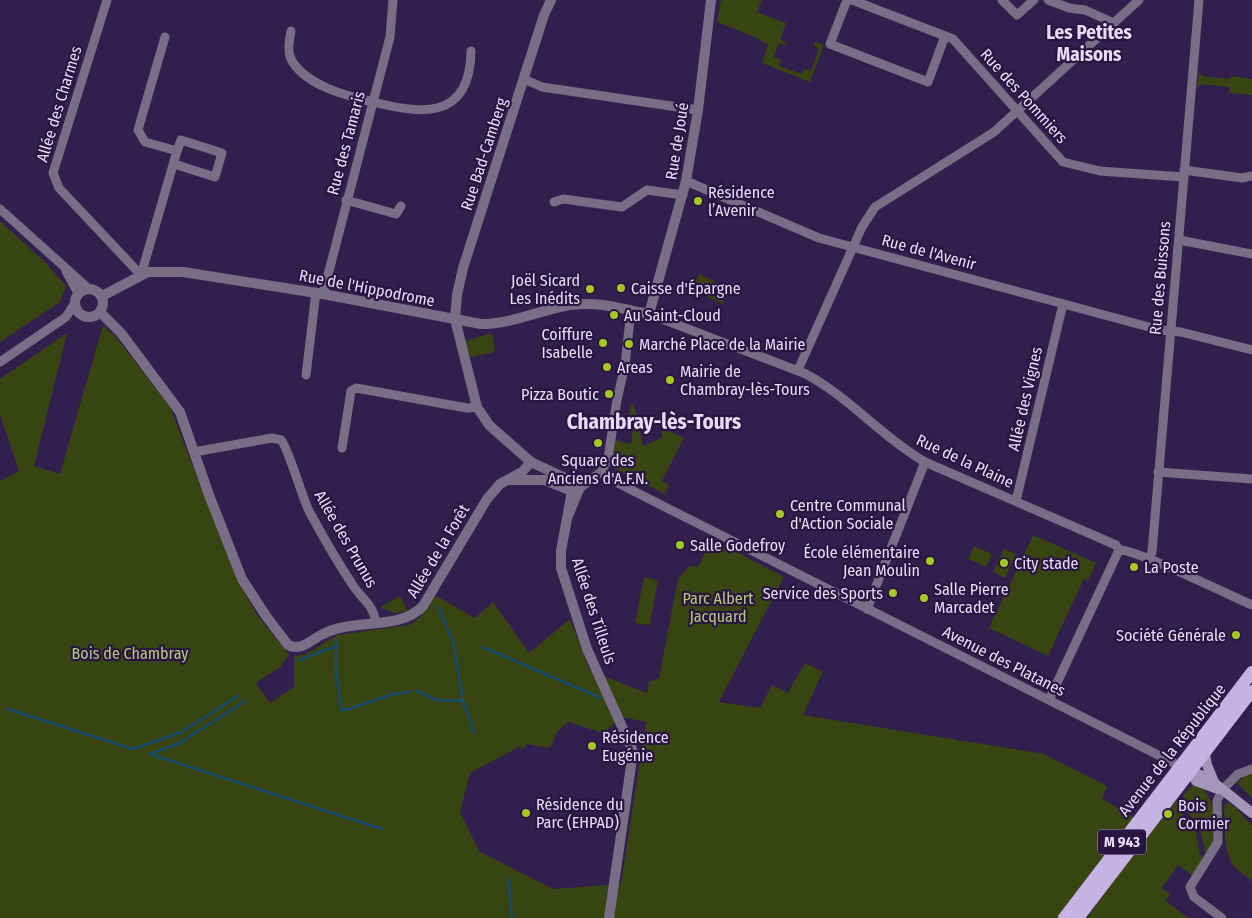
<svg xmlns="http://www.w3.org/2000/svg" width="1252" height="918" font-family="'Fira Sans Condensed',sans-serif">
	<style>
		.green { fill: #384411; fill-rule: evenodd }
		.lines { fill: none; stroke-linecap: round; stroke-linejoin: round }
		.stream { stroke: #154c70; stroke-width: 2.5 }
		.minor { stroke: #786f86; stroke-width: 9 }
		.tertiary { stroke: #786f86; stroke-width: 10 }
		.secondary { stroke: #a495bb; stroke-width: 10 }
		.primary { stroke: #c5b3e3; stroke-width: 12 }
		.poi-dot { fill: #a4c825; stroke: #2a1442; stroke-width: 2 }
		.labels { text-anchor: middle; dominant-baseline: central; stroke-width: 4.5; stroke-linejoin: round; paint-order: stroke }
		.shield { fill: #2a1442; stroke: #aea0c2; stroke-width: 1 }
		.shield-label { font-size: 15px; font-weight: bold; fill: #e7dcf9 }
		.street-label { font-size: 16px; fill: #e7dcf9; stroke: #2a1442 }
		.poi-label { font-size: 16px; fill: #e7dcf9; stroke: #2a1442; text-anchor: start }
		.park-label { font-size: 16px; fill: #b3cb78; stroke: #2a1442 }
		.quarter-label { font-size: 19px; font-weight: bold; fill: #e7dcf9; stroke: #2a1442 }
		.district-label { font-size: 21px; font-weight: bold; fill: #e7dcf9; stroke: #2a1442 }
	</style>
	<rect width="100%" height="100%" fill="#331f4d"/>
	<g class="green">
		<path d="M721 0H762L757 12 786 23 780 40 786 42 785 45 779 43 774 57 781 60 779 66 802 74 804 69 811 71 819 49 814 46 815 42 824 45 810 82 762 63 768 45 755 37 717 22Z"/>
		<path d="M1199 71 1202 76 1230 79 1231 76 1252 79V95L1229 93V87L1202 84 1197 88Z"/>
		<path d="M0 221 45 262 66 286 60 302 0 342Z"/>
		<path d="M699 274 725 286 723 304 692 290Z"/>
		<path d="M103 325 116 337 170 407 237 580 258 616 289 655 280 667 256 683 270 703 294 687V656L306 654 337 635 409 625C423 618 427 607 431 593L475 618 493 602 529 653 570 619 590 671 647 693 649 682 659 678 678 579 689 566 698 567 712 539 784 577 719 702 760 708 772 685 788 693 805 663 823 672 803 715 1044 754 1107 786 1102 799 1139 820 1064 918H0V481L19 471 0 415V379L67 333 34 466 60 474ZM623 717 646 722 621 884 553 889 479 851 460 812 470 773 519 747 524 749 526 744 550 748 558 731 568 722 603 733Z"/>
		<path d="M492 333 495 352 470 357 466 341Z"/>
		<path d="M631 404 634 405 643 446 662 438V428L684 438 662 481 669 485 665 494 612 467 614 440 631 444 633 430 626 429Z"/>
		<path d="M1033 535 1096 563 1088 581 1084 579 1048 656 989 628Z"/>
		<path d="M974 546 992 554 986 567 968 559Z"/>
		<path d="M1004 549 1016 554 1005 578 993 572Z"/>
		<path d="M644 577 658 580 650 625 635 623Z"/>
		<path d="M400 596 408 611 394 613 380 607Z"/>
		<path d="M1252 774V798L1237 783 1246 775Z"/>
		<path d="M1194 784C1218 789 1218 839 1208 855L1205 852 1199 825 1186 811 1183 795Z"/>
		<path d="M1177 800 1183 817 1196 831 1200 855 1205 859 1192 875 1178 865 1162 888 1170 894 1166 901 1188 918H1087L1121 870Z"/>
		<path d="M1228 802 1237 809 1252 826V881C1246 876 1238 871 1233 865 1223 851 1225 823 1224 806Z"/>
	</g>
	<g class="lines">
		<g class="stream">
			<path d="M438 607 453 641 463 701 474 732"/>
			<path d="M336 639V669L341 709 346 710 394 694 410 692"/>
			<path d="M483 647 601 698"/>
			<path d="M299 660 337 646"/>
			<path d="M417 691 437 700 463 701"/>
			<path d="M245 701 180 743 150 754 382 829"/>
			<path d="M8 709 133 749 182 732 239 695"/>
			<path d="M508 879 512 918"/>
		</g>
		<g class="minor">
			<path d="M107 0 53 173 59 188 141 275"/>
			<path d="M847 0 830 44 928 82 945 36"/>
			<path d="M852 0 953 39 1063 162 1100 171 1183 177"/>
			<path d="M1002 0 1017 15 1034 0"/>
			<path d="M1048 0 1069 8 1085 10 1114 23"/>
			<path d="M291 31C289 42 287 52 292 61 307 85 343 95 369 101 420 114 470 122 471 51"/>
			<path d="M524 79 542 87 698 110"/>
			<path d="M174 164 215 177 222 153 181 140 177 151"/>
			<path d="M1184 170 1242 178 1252 176"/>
			<path d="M686 181 819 238 1160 330 1181 332 1252 350"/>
			<path d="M346 200 396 214 401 206"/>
			<path d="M554 202 563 199 622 207 647 190 683 195"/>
			<path d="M0 209 89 289"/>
			<path d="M1179 240 1252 254"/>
			<path d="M66 271 78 293"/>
			<path d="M141 275 177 151 145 142 138 130 165 37"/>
			<path d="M323 294 390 37 393 0"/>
			<path d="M649 314 806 374C850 398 882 437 925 462L1116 545 1119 550C1134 548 1231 596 1252 605"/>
			<path d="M0 362 66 317 75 303"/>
			<path d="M798 370 862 227 875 207 994 132 1139 0"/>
			<path d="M306 375 316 292"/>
			<path d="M342 448 351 391 356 388 467 408 477 407"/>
			<path d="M194 452 272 438 281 440C288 447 302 497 309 511 323 537 338 563 354 587 364 601 373 605 376 622"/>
			<path d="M602 471 612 480 663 506 1180 766"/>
			<path d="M1158 472 1252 479"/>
			<path d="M579 489 602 471 608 458 617 400 625 365 631 310"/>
			<path d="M1016 501 1063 304"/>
			<path d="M1149 559 1152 552 1199 0"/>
			<path d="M867 609 925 462"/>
			<path d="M1049 700 1119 550"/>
			<path d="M1222 918 1194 897 1190 887 1218 842 1217 801 1222 790 1238 774 1252 769"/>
		</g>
		<g class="tertiary">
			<path d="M551 0 544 15 463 268 457 295 455 319 477 407 489 425 531 462 578 484 579 489 568 516"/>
			<circle cx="89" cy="303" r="14"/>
			<path d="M102 296 148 272H183L323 294 481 324C512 324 540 310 570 305 602 301 620 309 649 314L686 181 698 110 711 0"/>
			<path d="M100 312 121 333 180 412 209 495 242 579 266 616 288 645C301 652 312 639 323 634 353 618 400 631 423 606L487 499 500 484 522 472 531 462"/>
			<path d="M509 480H545L572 491 561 551V568L587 649 632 749V759L609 918"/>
		</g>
		<g class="secondary">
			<path d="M1205 754 1207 765 1214 782"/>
			<path d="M1185 769 1208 778 1252 813"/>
			<path d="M1191 772 1196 781 1218 789"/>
		</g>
		<g class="primary">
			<path d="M1064 918 1252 672"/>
			<path d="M1078 918 1252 691"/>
		</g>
	</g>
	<g class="poi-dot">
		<circle cx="698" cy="201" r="5"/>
		<circle cx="621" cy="288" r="5"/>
		<circle cx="590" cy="289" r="5"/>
		<circle cx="614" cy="315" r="5"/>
		<circle cx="603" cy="343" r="5"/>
		<circle cx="629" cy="344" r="5"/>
		<circle cx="607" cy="367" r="5"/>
		<circle cx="670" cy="380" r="5"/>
		<circle cx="609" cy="394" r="5"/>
		<circle cx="598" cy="443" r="5"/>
		<circle cx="780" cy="514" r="5"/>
		<circle cx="680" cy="545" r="5"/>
		<circle cx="930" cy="561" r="5"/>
		<circle cx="1004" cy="563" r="5"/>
		<circle cx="1134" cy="567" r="5"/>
		<circle cx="893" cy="593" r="5"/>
		<circle cx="924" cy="598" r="5"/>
		<circle cx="1236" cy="635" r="5"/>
		<circle cx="592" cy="746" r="5"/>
		<circle cx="526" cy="813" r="5"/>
		<circle cx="1168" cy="814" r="5"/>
	</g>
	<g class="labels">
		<rect class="shield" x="1098" y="829.5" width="48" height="25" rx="4"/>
		<g class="shield-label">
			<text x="1122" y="842">M 943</text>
		</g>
		<g class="street-label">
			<text transform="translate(1024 96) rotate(48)">Rue des Pommiers</text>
			<text transform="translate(59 104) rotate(-73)">Allée des Charmes</text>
			<text transform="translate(677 141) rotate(-81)">Rue de Joué</text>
			<text transform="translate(346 143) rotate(-75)">Rue des Tamaris</text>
			<text transform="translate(484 154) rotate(-72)">Rue Bad-Camberg</text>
			<text transform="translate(929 252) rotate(15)">Rue de l'Avenir</text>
			<text transform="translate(1160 278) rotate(-85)">Rue des Buissons</text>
			<text transform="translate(367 288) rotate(11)">Rue de l'Hippodrome</text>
			<text transform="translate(1025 399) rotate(-77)">Allée des Vignes</text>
			<text transform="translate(965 461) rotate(25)">Rue de la Plaine</text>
			<text transform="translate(346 539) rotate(60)">Allée des Prunus</text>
			<text transform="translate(438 551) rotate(-59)">Allée de la Forêt</text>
			<text transform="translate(594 611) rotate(72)">Allée des Tilleuls</text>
			<text transform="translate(1004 661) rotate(27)">Avenue des Platanes</text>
			<text transform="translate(1172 750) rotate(-52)">Avenue de la République</text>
		</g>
		<g class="poi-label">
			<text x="708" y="192">Résidence<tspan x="708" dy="18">l’Avenir</tspan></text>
			<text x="580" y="280" text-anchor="end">Joël Sicard<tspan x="580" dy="18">Les Inédits</tspan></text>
			<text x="631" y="288">Caisse d'Épargne</text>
			<text x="624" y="315">Au Saint-Cloud</text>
			<text x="593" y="334" text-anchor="end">Coiffure<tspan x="593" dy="18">Isabelle</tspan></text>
			<text x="639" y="344">Marché Place de la Mairie</text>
			<text x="617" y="367">Areas</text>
			<text x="680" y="371">Mairie de<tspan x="680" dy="18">Chambray-lès-Tours</tspan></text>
			<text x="599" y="394" text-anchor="end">Pizza Boutic</text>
			<text x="598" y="460" text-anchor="middle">Square des<tspan x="598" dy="18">Anciens d'A.F.N.</tspan></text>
			<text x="790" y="505">Centre Communal<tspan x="790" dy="18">d'Action Sociale</tspan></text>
			<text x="690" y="545">Salle Godefroy</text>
			<text x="920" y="552" text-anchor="end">École élémentaire<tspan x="920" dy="18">Jean Moulin</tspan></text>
			<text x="1014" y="563">City stade</text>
			<text x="1144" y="567">La Poste</text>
			<text x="934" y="589">Salle Pierre<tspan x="934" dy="18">Marcadet</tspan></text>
			<text x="883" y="593" text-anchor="end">Service des Sports</text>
			<text x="1226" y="635" text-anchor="end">Société Générale</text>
			<text x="602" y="737">Résidence<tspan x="602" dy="18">Eugénie</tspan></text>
			<text x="536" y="804">Résidence du<tspan x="536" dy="18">Parc (EHPAD)</tspan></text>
			<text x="1178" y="805">Bois<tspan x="1178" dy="18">Cormier</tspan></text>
		</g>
		<g class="park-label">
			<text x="718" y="598">Parc Albert<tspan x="718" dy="18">Jacquard</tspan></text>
			<text x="130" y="653">Bois de Chambray</text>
		</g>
		<g class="quarter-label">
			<text x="1089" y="32">Les Petites<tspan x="1089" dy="22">Maisons</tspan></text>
		</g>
		<g class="district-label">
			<text x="654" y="422">Chambray-lès-Tours</text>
		</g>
	</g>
</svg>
